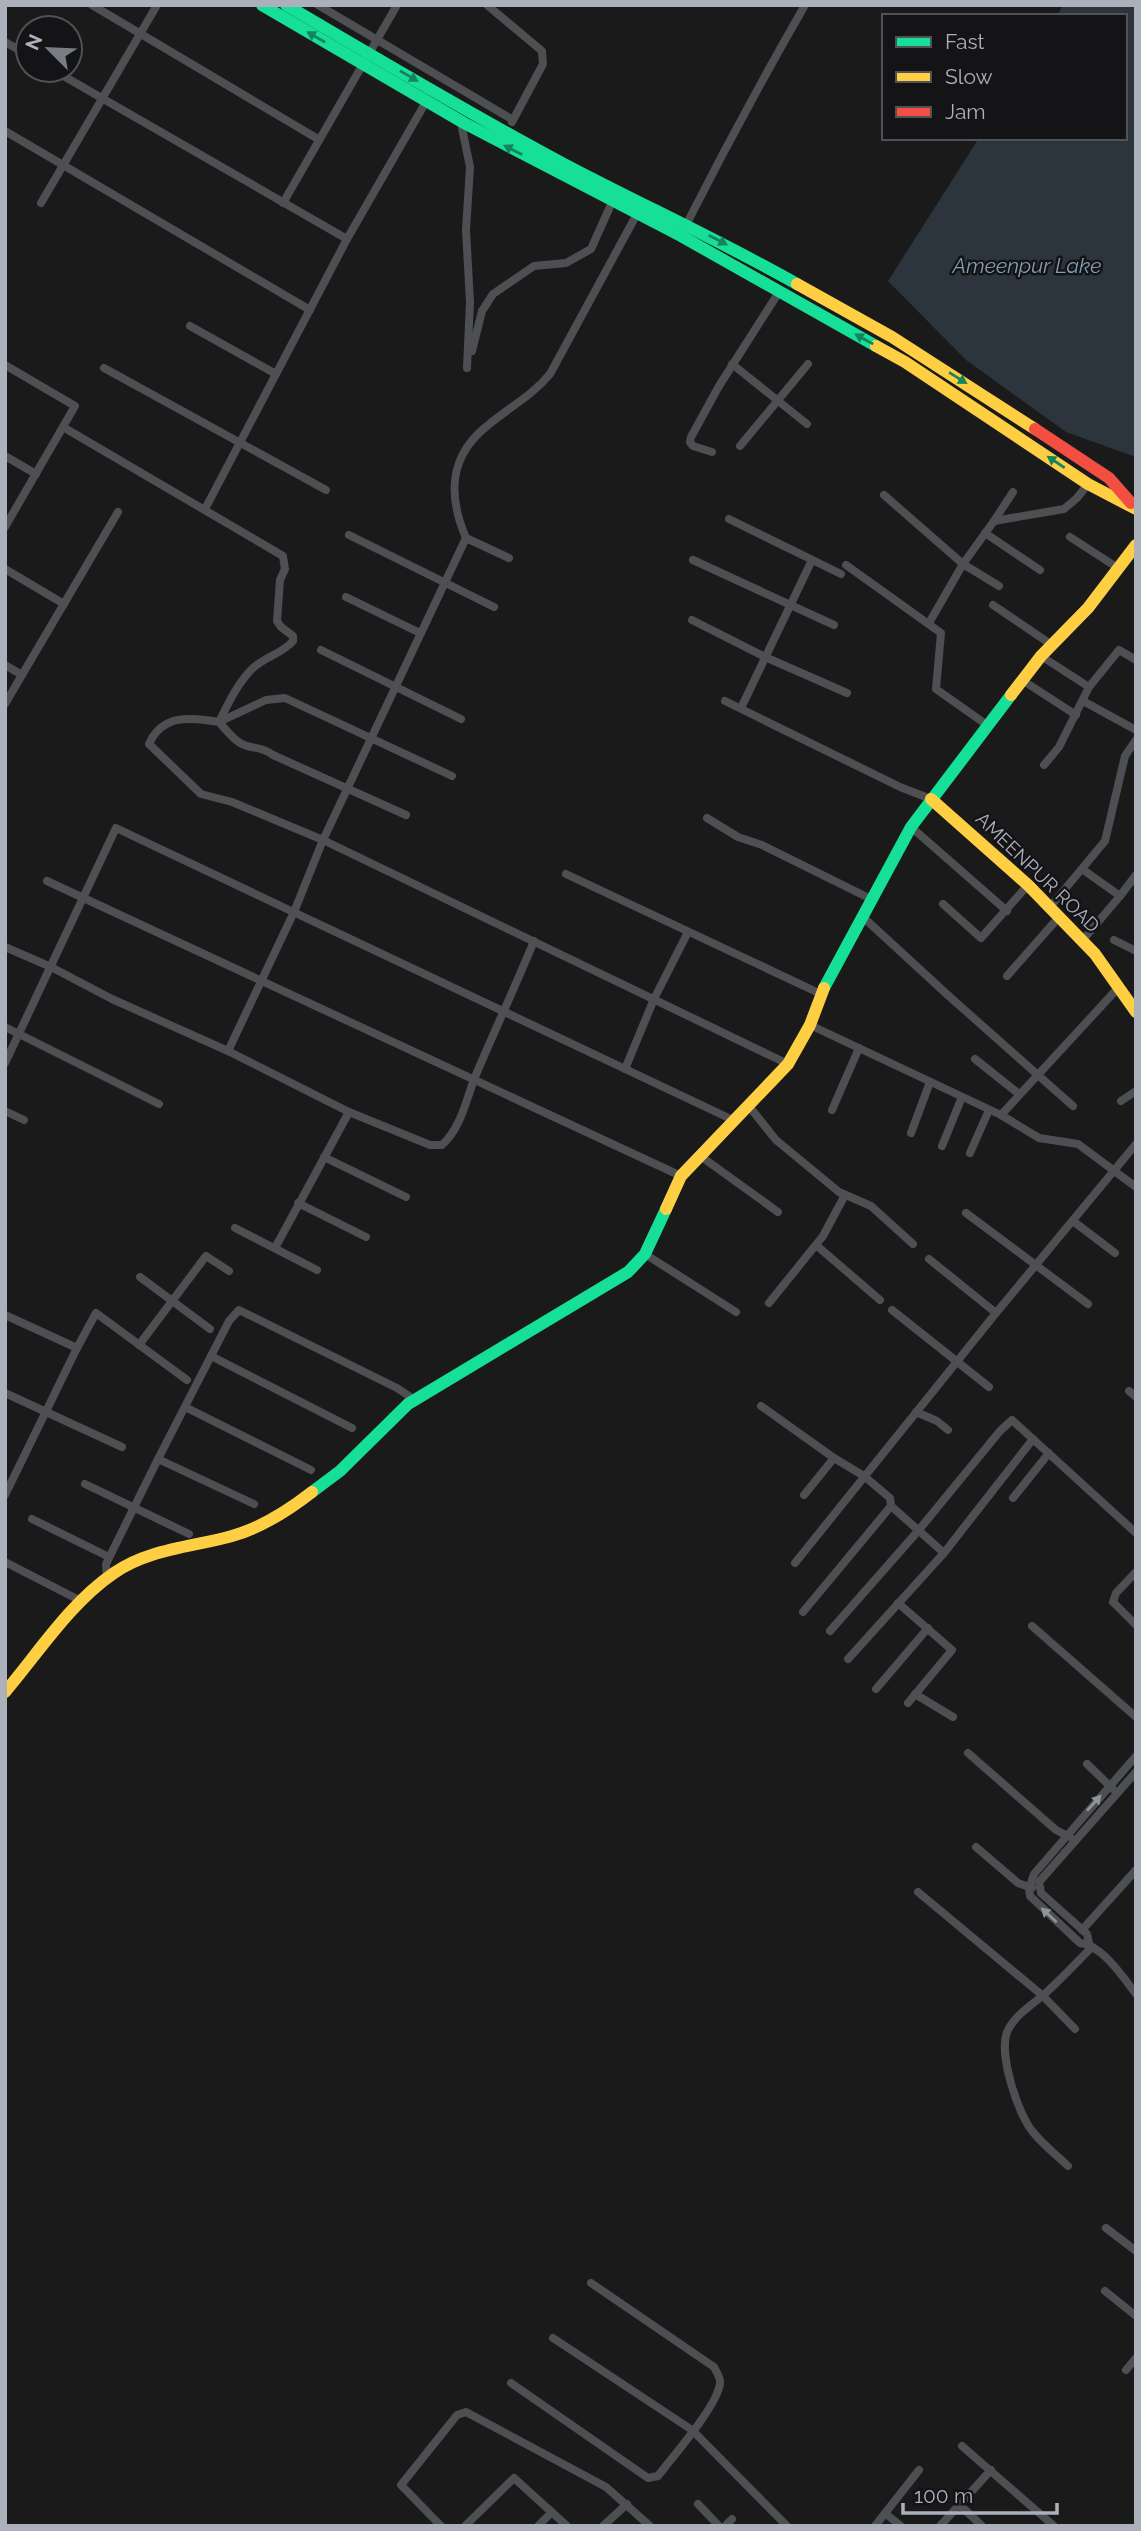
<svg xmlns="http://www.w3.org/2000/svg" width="1141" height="2531" font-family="Raleway,sans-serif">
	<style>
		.water { fill: #2c353d }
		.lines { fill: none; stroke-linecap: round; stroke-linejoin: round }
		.street { stroke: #4e4f53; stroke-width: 8 }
		.fast { stroke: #16e098; stroke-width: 12 }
		.slow { stroke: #ffcf43; stroke-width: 12 }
		.jam { stroke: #f24e42; stroke-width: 12 }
		.oneway { fill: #15845e }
		.oneway2 { fill: #8f939c }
		.labels { text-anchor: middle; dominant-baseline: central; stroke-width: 5; stroke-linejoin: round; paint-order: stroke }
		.street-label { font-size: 19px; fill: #abb0bb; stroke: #141416 }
		.water-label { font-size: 21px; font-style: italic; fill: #819eb6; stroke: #141416 }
	</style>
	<rect width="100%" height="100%" fill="#1a1a1a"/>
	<path class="water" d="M1063 5H1136V457L1066 432 966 360 888 281 979 138H1125V16H1057Z"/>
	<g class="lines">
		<g class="street">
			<path d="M92 5 318 139"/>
			<path d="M318 5 513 120"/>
			<path d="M487 5 542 51 543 64 512 122"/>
			<path d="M5 42 28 55"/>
			<path d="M53 70 347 239"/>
			<path d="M464 123 462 128 470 167 466 230 470 302 467 368"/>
			<path d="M5 131 310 310"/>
			<path d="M41 203 157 5"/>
			<path d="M283 203 397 5"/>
			<path d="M685 227C723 152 763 78 805 5"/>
			<path d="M190 326 276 374"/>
			<path d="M472 351 482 311 493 294 534 266 566 263 591 249 613 200"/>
			<path d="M732 364 807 424"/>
			<path d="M5 365 75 406 5 527"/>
			<path d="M104 368 326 490"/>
			<path d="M63 427 283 556 285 569 280 580 277 621 281 627 293 636V641C282 654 264 657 252 669 237 684 228 704 219 722"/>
			<path d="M740 446 808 364"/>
			<path d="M712 452 693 446 690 442 691 437 719 386 779 292"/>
			<path d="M5 456 36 474"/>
			<path d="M884 495 963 564 999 586"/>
			<path d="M205 509 347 239 427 100"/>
			<path d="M729 519 841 574"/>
			<path d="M994 521 1013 492"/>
			<path d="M985 533 1040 570"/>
			<path d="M349 535 494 607"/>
			<path d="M1070 537 1118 568"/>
			<path d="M509 558 466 538C448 496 448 457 487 426 508 408 532 396 550 374L638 212"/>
			<path d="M693 560 834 625"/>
			<path d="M846 565 941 633 936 689 987 725"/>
			<path d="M5 569 64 604"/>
			<path d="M346 597 420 633"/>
			<path d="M993 605 1052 645"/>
			<path d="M692 620 765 657 847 693"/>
			<path d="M929 623 963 564 994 521 1064 509 1077 498 1088 484"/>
			<path d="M321 650 461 719"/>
			<path d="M1041 656 1089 687 1119 650 1136 660"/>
			<path d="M5 665 22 675 118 512"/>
			<path d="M1022 680 1076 715"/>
			<path d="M725 701 900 787 931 799"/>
			<path d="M1083 701 1136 730"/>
			<path d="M5 704 22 675"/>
			<path d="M741 708 812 560"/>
			<path d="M219 722 266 700 285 698 452 776"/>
			<path d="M1044 765 1059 747 1089 687"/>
			<path d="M406 815 273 755C260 745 252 750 240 743 232 738 225 729 219 722 191 717 162 714 149 744L201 794 232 802 323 840 788 1064"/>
			<path d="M707 818 738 837 762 845 873 900"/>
			<path d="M911 827 1007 911"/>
			<path d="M1082 869 1120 896 1136 875"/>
			<path d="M566 874 821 994"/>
			<path d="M47 881 681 1176"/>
			<path d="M943 904 981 938 1028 885"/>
			<path d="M1050 907 1105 841 1125 756 1136 740"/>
			<path d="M864 918 951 998 1073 1106"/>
			<path d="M1114 940 1136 951"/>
			<path d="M1082 941 1120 896"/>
			<path d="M5 947 51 967 112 999 228 1051 294 912 323 840 466 538"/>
			<path d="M1007 976 1059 917"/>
			<path d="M810 1025 1001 1115 1039 1138 1078 1144 1136 1187"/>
			<path d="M5 1027 159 1104"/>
			<path d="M228 1051 349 1112"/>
			<path d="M975 1059 1019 1094"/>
			<path d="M5 1063 116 828 733 1120"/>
			<path d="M625 1069 654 999 688 932"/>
			<path d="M1121 1101 1136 1091"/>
			<path d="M748 1105 776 1140 839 1192 871 1206 913 1244"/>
			<path d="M832 1110 859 1048"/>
			<path d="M5 1111 24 1120"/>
			<path d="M1001 1115 1118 988"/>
			<path d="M911 1133 930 1082"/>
			<path d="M942 1146 962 1097"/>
			<path d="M970 1153 989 1110"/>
			<path d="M699 1155 778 1212"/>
			<path d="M324 1157 406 1197"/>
			<path d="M298 1203 366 1237"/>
			<path d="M966 1213 1088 1304"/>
			<path d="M1073 1221 1115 1253"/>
			<path d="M235 1228 317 1270"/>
			<path d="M816 1245 880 1300"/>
			<path d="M275 1248 349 1112 430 1145H442C461 1128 466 1100 475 1077 494 1032 515 987 534 941"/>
			<path d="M645 1254 736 1312"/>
			<path d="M929 1259 996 1313"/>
			<path d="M140 1277 210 1329"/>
			<path d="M769 1303 823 1236 845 1195"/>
			<path d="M892 1310 989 1387"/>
			<path d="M5 1315 77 1348 5 1495"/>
			<path d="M139 1345 206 1256 229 1271"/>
			<path d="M77 1348 96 1313 187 1380"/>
			<path d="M211 1356 352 1428"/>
			<path d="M1129 1391 1136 1397"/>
			<path d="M5 1393 122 1447"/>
			<path d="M761 1406 834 1458 864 1476 890 1498 891 1506 944 1553"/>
			<path d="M185 1407 311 1470"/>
			<path d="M916 1412 937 1421 948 1430"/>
			<path d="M158 1459 229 1321 239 1310 397 1388 415 1400"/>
			<path d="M85 1484 189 1534"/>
			<path d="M804 1495 834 1458"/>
			<path d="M1013 1498 1049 1453"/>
			<path d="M32 1519 109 1557"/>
			<path d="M5 1562 81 1601"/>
			<path d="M795 1563 996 1313 1136 1144"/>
			<path d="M1136 1572 1116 1593 1113 1602 1136 1625"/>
			<path d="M107 1579 106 1564 158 1459 254 1504"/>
			<path d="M898 1603 952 1650 908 1703"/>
			<path d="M803 1612 891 1506"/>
			<path d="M1032 1626 1136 1717"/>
			<path d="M830 1631 918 1531 1000 1431 1012 1420 1136 1533"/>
			<path d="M848 1659 944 1553 1033 1439"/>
			<path d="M876 1689 928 1628"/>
			<path d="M915 1694 953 1717"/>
			<path d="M968 1753 1056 1830 1070 1837"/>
			<path d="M1136 1756 1034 1874 1029 1889 1030 1896 1080 1943C1102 1945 1123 1977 1136 1994"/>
			<path d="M1087 1764 1113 1789"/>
			<path d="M976 1847 1018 1883 1032 1888"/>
			<path d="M918 1892 1043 1996 1075 2029"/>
			<path d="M1082 1930 1136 1870"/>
			<path d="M1089 1943 1087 1934 1041 1893 1039 1882 1136 1772"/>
			<path d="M1068 2166C1057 2155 1043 2145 1033 2132 1018 2115 997 2051 1008 2030 1017 2012 1036 2003 1050 1989 1065 1975 1078 1961 1092 1947"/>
			<path d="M1106 2228 1136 2251"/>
			<path d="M1105 2291 1136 2316"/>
			<path d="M553 2338 692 2430 787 2526"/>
			<path d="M1126 2370 1136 2358"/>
			<path d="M511 2383 648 2478 658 2476C674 2455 712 2412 719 2388 722 2379 718 2375 714 2367L591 2283"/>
			<path d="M962 2446 1054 2526"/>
			<path d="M698 2504 719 2526"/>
			<path d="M960 2505 982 2526"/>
			<path d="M886 2514 901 2526"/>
			<path d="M441 2526 401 2485 457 2415 466 2412 606 2487 650 2526"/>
			<path d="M465 2526 514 2478 567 2526"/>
			<path d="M538 2526 552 2512"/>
			<path d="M603 2526 627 2504"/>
			<path d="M725 2526 732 2519"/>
			<path d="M875 2526 919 2470"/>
			<path d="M940 2526 991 2470"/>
		</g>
		<g class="fast">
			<path d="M262 5 464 123 681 236 876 346"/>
			<path d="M286 5C378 59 470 114 564 164 642 205 721 241 797 284"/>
			<path d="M824 988 911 827 1011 695"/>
			<path d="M312 1492 340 1471 408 1404 628 1272 645 1254 666 1209"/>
		</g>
		<g class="slow">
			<path d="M797 284 892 337 1035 429"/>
			<path d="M876 346 905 362 1088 484 1136 509"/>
			<path d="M1011 695 1041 656 1088 608 1136 545"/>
			<path d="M931 799 1028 885 1095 954 1136 1012"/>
			<path d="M666 1209 681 1176 788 1064 810 1025 824 988"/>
			<path d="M5 1692C39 1652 70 1603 114 1573 148 1549 193 1547 232 1536 260 1528 289 1510 312 1492"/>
		</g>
		<path class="jam" d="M1035 429 1109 478 1131 503"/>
	</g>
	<defs><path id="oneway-solid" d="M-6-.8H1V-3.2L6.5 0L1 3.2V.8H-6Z" transform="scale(1.75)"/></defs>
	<g class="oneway">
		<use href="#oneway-solid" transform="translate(316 37) rotate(-150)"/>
		<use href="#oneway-solid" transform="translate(409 76) rotate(30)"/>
		<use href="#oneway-solid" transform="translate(513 150) rotate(-153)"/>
		<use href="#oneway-solid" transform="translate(718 240) rotate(27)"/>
		<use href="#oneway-solid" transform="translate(864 339) rotate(-151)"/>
		<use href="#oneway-solid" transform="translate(958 378) rotate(32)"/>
		<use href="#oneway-solid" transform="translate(1056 462) rotate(-146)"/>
	</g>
	<g class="oneway2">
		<use href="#oneway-solid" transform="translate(1094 1803) rotate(-48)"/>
		<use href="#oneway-solid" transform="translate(1049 1915) rotate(-137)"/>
	</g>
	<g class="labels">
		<g class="street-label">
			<text transform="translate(1038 872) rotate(44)">AMEENPUR ROAD</text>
		</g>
		<g class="water-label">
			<text x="1027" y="265">Ameenpur Lake</text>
		</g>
	</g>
	<rect width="1141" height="2531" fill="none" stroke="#abb0bb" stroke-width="14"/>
	<rect x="882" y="14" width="245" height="126" fill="#141416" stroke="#505258" stroke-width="2"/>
	<rect x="896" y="37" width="35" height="10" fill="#16e098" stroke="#505258" stroke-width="2"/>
	<text x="945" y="49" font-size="21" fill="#abb0bb">Fast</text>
	<rect x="896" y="72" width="35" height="10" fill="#ffcf43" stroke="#505258" stroke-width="2"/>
	<text x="945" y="84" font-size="21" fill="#abb0bb">Slow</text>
	<rect x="896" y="107" width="35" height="10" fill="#f24e42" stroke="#505258" stroke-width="2"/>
	<text x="945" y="119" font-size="21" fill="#abb0bb">Jam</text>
	<g transform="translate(49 49) rotate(294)"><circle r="33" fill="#141416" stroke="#505258" stroke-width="2"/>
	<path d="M0-5L12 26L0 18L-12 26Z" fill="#787c83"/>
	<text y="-10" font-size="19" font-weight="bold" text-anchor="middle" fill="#abb0bb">N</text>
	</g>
	<path d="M903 2503v10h154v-10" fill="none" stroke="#abb0bb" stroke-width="3.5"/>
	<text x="914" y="2503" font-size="21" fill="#abb0bb" stroke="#141416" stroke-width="5" paint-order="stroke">100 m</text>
</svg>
